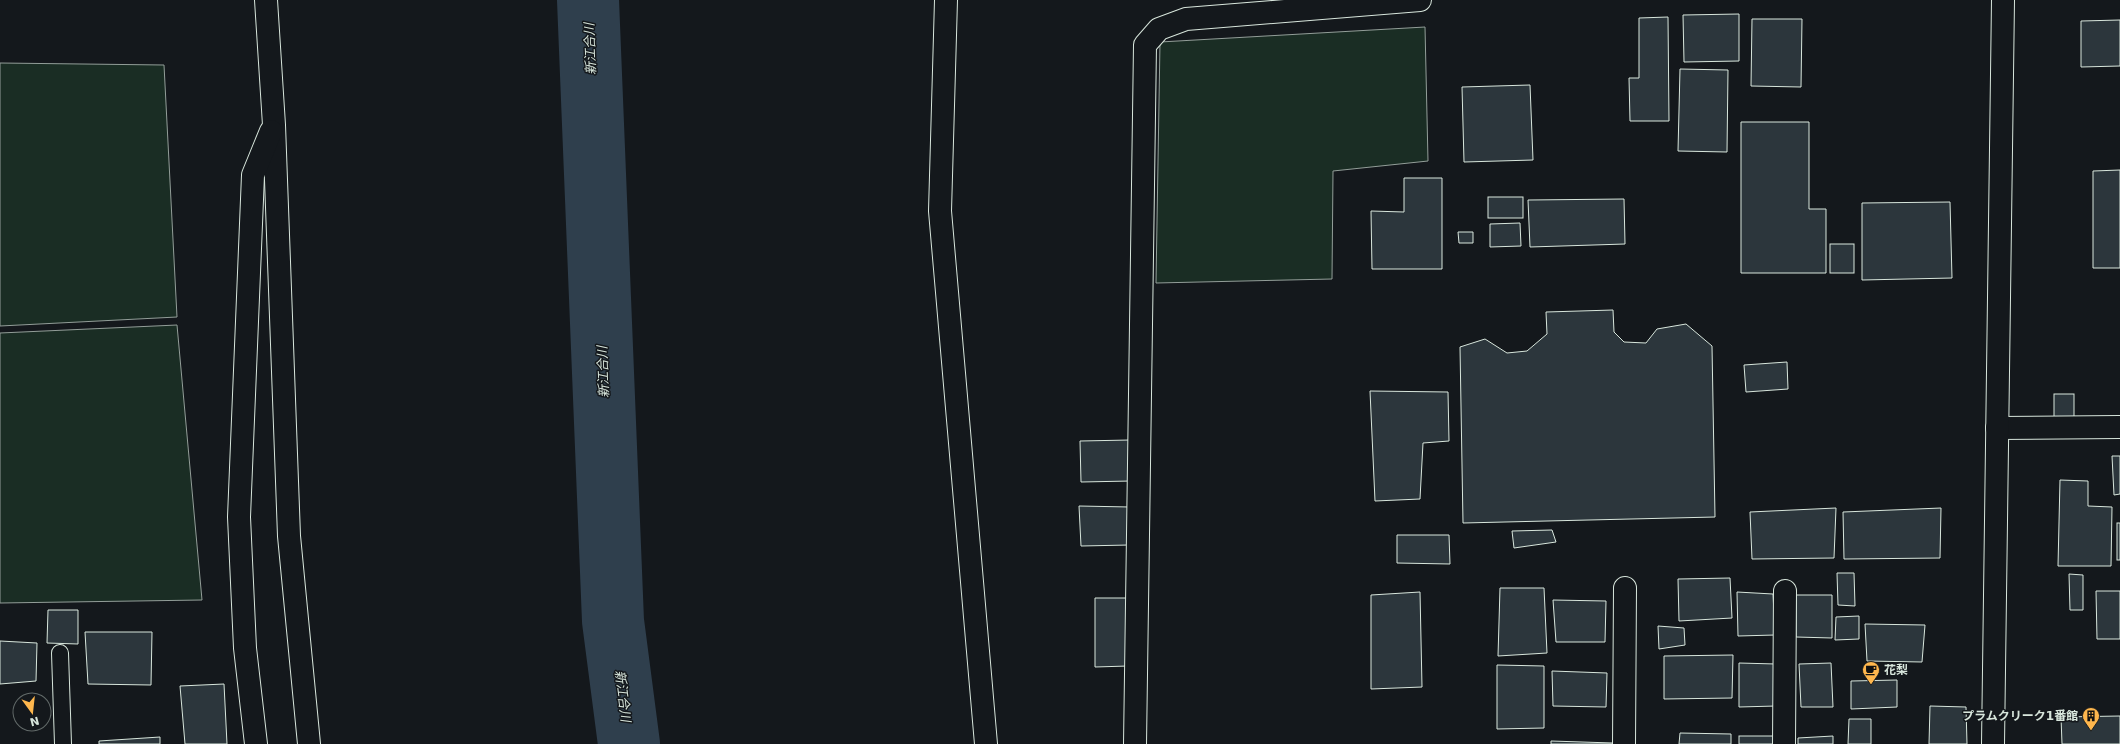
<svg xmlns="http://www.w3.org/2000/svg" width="2120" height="744" font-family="'DejaVu Sans','Noto Sans JP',sans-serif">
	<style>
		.green { fill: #1a2d24; stroke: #939e99 }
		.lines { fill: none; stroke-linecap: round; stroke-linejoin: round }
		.river { stroke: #2f3f4d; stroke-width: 62 }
		.building { fill: #2c363c; stroke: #d8e6dc }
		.lane-casing { stroke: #d8e6dc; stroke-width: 18 }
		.street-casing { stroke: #d8e6dc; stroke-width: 24 }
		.secondary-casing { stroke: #d8e6dc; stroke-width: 24 }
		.lane { stroke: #14181c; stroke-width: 16 }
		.street { stroke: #14181c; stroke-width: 22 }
		.secondary { stroke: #14181c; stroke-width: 22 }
		.labels { text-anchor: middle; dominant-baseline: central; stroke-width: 3; stroke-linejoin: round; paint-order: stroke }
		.poi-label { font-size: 12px; font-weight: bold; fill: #d8e6dc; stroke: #14181c; text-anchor: start }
		.water-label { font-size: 13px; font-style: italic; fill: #d8e6dc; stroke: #14181c }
	</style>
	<rect width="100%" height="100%" fill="#14181c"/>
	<g class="green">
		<path d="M1425 27 1428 161 1333 171 1332 279 1156 283 1160 42Z"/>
		<path d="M0 63 164 65 177 317 0 326Z"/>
		<path d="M177 325 202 600 0 603V333Z"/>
	</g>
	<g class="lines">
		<path class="river" d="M588 0 613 621 629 744"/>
	</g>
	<g class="building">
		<path d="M1739 14V61L1684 62 1683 15Z"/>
		<path d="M1668 17 1669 121H1630L1629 78H1639V18Z"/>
		<path d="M1752 19H1802L1801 87 1751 86Z"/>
		<path d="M2120 20V66L2081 67V21Z"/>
		<path d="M1680 69 1728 70 1727 152 1678 151Z"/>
		<path d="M1530 85 1533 160 1464 162 1462 87Z"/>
		<path d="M1741 122H1809V209H1826V273H1741Z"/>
		<path d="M2120 170V268H2093V171Z"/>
		<path d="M1404 178H1442V269H1372L1371 211 1404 212Z"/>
		<rect x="1488" y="197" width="35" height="21"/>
		<path d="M1624 199 1625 244 1530 247 1528 200Z"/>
		<path d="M1950 202 1952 278 1862 280V203Z"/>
		<path d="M1520 223 1521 246 1490 247V224Z"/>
		<path d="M1458 232H1473V243H1459Z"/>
		<rect x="1830" y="244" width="24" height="29"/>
		<path d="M1613 310 1614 332 1624 342 1646 343 1657 329 1686 324 1712 346 1715 517 1463 523 1460 347 1485 339 1507 353 1527 351 1547 334 1546 312Z"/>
		<path d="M1787 362 1788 389 1746 392 1744 365Z"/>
		<path d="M1370 391 1448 392 1449 441 1423 443 1420 499 1375 501Z"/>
		<rect x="2054" y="394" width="20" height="24"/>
		<path d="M1130 440 1131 481 1081 482 1080 441Z"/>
		<path d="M2112 456H2120V494L2114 495Z"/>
		<path d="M2060 480 2088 481V506L2112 507 2111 566H2058Z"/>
		<path d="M1079 506 1130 507 1129 545 1081 546Z"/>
		<path d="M1836 508 1834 558 1752 559 1750 512Z"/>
		<path d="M1941 508 1940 558 1844 559 1843 512Z"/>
		<rect x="2117" y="523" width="3" height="37"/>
		<path d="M1552 530 1556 542 1514 548 1512 531Z"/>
		<path d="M1397 535H1449L1450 564 1397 563Z"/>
		<path d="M1837 573H1854L1855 606 1838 605Z"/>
		<path d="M2069 574 2083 575V610H2070Z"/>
		<path d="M1730 578 1732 618 1679 621 1678 579Z"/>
		<path d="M1500 588H1544L1547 653 1498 656Z"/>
		<path d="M2096 591H2120V639H2097Z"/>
		<path d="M1420 592 1422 687 1371 689V595Z"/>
		<path d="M1737 592 1773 594 1775 635 1738 636Z"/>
		<path d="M1796 595H1832V638L1796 637Z"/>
		<path d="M1095 598H1128V666L1095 667Z"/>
		<path d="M1553 600 1606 601 1605 642H1556Z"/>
		<path d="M48 610H78V644L47 643Z"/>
		<path d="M1859 616V639L1835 640 1836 617Z"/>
		<path d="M1865 624 1925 625 1922 662 1867 661Z"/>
		<path d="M1658 626 1684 628 1685 645 1659 649Z"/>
		<path d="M85 632H152L151 685 88 684Z"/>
		<path d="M0 641 37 643 36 681 0 684Z"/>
		<path d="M1733 655 1732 698 1664 699V656Z"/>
		<path d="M1739 663 1776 664V706L1739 707Z"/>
		<path d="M1831 663 1833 707H1801L1799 664Z"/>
		<path d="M1497 665 1544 666V728L1497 729Z"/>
		<path d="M1552 671 1607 673 1606 707 1553 706Z"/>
		<path d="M1897 680V707L1851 709V681Z"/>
		<path d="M224 684 227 744H185L180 686Z"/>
		<path d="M1930 706 1966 707 1967 744H1929Z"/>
		<path d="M2120 716V744H2062L2061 717Z"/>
		<path d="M1849 719H1871V744H1848Z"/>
		<path d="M1680 733 1731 734V744H1679Z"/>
		<rect x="1739" y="736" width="38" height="8"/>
		<path d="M1833 736V744H1798V738Z"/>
		<path d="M160 737V744H99V741Z"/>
		<path d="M1551 741 1613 743V744H1551Z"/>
	</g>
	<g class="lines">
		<defs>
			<path id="lane" d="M60 653 63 744"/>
			<g id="street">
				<path d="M266 0 274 125 289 536 309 744"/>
				<path d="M946 0 940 211 986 744"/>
				<path d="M1997 428 2120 427"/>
				<path d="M256 744 245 648 239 517 253 175 271 131"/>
				<path d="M1135 744 1145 45 1159 29 1186 19 1420 0"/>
				<path d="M1624 744 1625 588"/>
				<path d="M1784 744 1785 591"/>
			</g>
			<path id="secondary" d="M1993 744 2003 0"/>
		</defs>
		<use href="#lane" class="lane-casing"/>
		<use href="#street" class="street-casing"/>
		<use href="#secondary" class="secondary-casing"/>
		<use href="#lane" class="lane"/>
		<use href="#street" class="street"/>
		<use href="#secondary" class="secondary"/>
	</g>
	<defs>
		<symbol id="cafe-pin" viewBox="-11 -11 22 30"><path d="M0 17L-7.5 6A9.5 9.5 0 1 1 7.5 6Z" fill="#ffb74d" stroke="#14181c"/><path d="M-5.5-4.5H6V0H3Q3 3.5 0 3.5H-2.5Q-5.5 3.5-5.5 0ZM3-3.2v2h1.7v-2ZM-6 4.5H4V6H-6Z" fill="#111"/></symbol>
		<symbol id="building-pin" viewBox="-11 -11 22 30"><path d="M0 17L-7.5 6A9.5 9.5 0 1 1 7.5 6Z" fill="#ffb74d" stroke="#14181c"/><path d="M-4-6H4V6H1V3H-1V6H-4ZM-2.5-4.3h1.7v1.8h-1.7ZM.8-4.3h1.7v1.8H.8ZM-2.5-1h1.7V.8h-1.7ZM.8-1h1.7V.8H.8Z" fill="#111"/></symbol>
	</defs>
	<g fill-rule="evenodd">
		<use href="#cafe-pin" x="1861" y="660" width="20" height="27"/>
		<use href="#building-pin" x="2081" y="706" width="20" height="27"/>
	</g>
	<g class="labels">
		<g class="poi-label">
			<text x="1884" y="670">花梨</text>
			<text x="2078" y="716" text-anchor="end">プラムクリーク1番館</text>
		</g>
		<g class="water-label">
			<text transform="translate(590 49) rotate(-92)">新江合川</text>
			<text transform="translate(603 372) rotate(-92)">新江合川</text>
			<text transform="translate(623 696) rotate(83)">新江合川</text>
		</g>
	</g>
	<g transform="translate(32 712) rotate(165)"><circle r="19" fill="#14181c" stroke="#626a69"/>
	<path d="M0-3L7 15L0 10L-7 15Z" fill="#ffb74d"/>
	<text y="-6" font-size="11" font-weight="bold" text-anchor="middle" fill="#d8e6dc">N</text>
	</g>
</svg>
